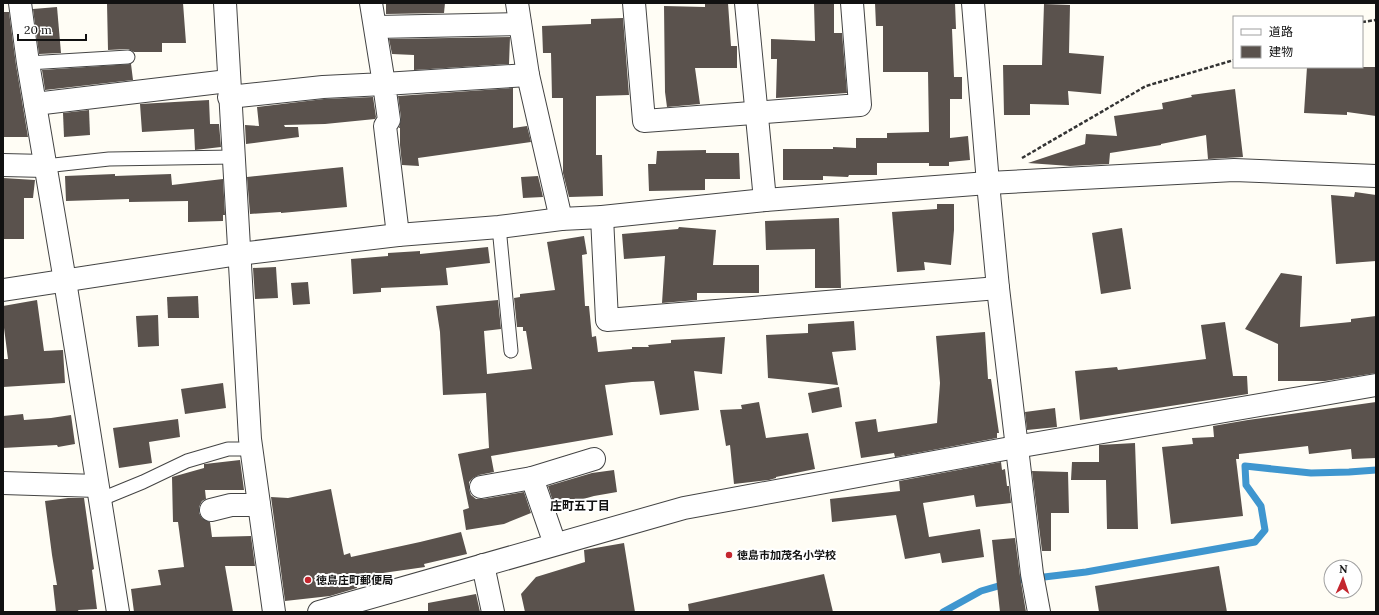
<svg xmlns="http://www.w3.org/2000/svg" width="1379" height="615" font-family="Lora,'Noto Sans JP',serif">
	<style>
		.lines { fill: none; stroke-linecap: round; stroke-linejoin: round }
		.stream { stroke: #3f96cf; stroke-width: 7 }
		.building { fill: #5a524d }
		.lane-casing { stroke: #444; stroke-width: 15 }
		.street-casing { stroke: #444; stroke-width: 24 }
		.path { stroke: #333; stroke-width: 2.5; stroke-dasharray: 4 2; stroke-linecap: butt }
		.lane { stroke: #fff; stroke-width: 13 }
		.street { stroke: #fff; stroke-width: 22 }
		.poi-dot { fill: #c4262e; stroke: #fff; stroke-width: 1.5 }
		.labels { text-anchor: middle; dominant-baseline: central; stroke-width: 4; stroke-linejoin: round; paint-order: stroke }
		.poi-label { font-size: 11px; font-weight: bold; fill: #111; stroke: #fff; text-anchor: start }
		.neighbourhood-label { font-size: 12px; font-weight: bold; fill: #111; stroke: #fff }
	</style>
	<rect width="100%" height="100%" fill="#fffdf5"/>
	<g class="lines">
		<path class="stream" d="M943 612 981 591 1019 580 1086 572 1255 542 1265 530 1261 506 1246 485 1245 466 1311 473 1349 472 1376 470"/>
	</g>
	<g class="building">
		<path d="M107 3H183L186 43H162V52H134L128 49 108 50Z"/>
		<path d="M386 3H445L444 13 386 14Z"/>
		<path d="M705 3H728L731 46H737V68H695L700 104 667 107 665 92 664 6 705 7Z"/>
		<path d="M814 3H834V33H842L847 93 776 98 777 59H771V39L815 41Z"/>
		<path d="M875 3H955L956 29H952L954 77H962V99H950V138L968 136 970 160 949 162V166H929V163H877V175H849L848 177 823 176V180H783V149H833V147L856 148V138H887V133L929 132 928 72H883V26H876Z"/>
		<path d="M1044 4 1070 5 1069 53 1104 56 1101 94 1068 91 1069 105 1030 104V115H1004L1003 65H1042Z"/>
		<path d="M57 7 61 53 39 54 33 9Z"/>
		<path d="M3 12H9L16 65 28 137H3Z"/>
		<path d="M623 18 629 95 596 96V155H602L603 196 569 197 563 173V98H552L551 53H543L542 26 591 24V19Z"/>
		<path d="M510 37 509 64 414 70V55L392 54 389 39Z"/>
		<path d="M131 64 133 80 45 90 42 70Z"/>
		<path d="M1307 67H1376V116L1347 112V115L1304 113Z"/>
		<path d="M513 88V128L527 126 531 142 418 158 419 166 402 165 400 145V128H399L401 118 398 96Z"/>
		<path d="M1235 89 1243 157 1208 159 1206 135 1161 144V145L1110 153 1109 164 1070 166 1028 163 1085 144 1086 134 1117 136 1114 116 1163 109 1162 103 1192 97 1191 95Z"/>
		<path d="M373 97 376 117 375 119 325 124 284 125 285 127H298L299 137 246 144 245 125 259 126 257 107 324 99Z"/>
		<path d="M209 100 210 124H219L221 147 195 150 194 129 142 132 140 104Z"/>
		<path d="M89 110 90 135 64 137 63 113Z"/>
		<path d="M706 150V153H739L740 179H705V190L649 191 648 164H656L657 151Z"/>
		<path d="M343 167 347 207 281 213V212L250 214 247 177Z"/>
		<path d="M115 174V176L171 174 172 185 223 179 225 215H223V221L188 222V201L129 202V199L66 201 65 176Z"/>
		<path d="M538 176 543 197 523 198 521 177Z"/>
		<path d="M3 178 35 180 33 198H24V239H3Z"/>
		<path d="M1355 192 1376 195V261L1336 264 1331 195 1354 197Z"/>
		<path d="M937 204H954V230L951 265 924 262 925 270 897 272 892 212 937 209Z"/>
		<path d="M839 218 841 288H815V249L766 250 765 221Z"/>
		<path d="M679 227 716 230 713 265H759V293H697V300L662 303 665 256 624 259 622 234 678 229Z"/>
		<path d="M1122 228 1131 289 1101 294 1092 233Z"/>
		<path d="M584 236 587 254 582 255 585 306H589L592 337 596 336 598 352 632 349V347H649L648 345 671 343V340L725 337 722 374 694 371 699 410 660 415 654 381 632 382 605 385 613 435 491 456 494 472 479 475 473 478 469 482V489L471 495 476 499H483L524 492 531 513 504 524 466 530 463 510 469 508 458 454 489 448 486 393 443 395 440 332 436 306 498 300 501 329 484 331 487 374 532 369 526 331H523V327H517L514 298 520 297V294L555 290 547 242Z"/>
		<path d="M488 247 490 263 446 268 448 285 381 288V292L353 294 351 259 388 256V253L420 251V254Z"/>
		<path d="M276 267 278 298 255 299 253 268Z"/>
		<path d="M1281 273 1302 276 1300 327 1351 322V319L1376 316V373L1325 381H1278V344L1245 329Z"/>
		<path d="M308 282 310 304 293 305 291 283Z"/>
		<path d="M198 296 199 318H168L167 297Z"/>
		<path d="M37 300 44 351 63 350 65 383 3 387V359H8L3 320V306Z"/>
		<path d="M158 315 159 346 138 347 136 316Z"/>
		<path d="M854 321 856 350 832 352 838 385 768 378 766 335 808 333V324Z"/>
		<path d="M1225 322 1233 376H1247L1248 394 1080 420 1075 371 1117 367 1118 370 1206 359 1201 325Z"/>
		<path d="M985 332 988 379H991L999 433H997V438L895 457 894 453 861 458 855 422 876 419 878 432 937 423 940 383 936 336Z"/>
		<path d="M223 383 226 408 185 414 181 389Z"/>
		<path d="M839 387 842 407 812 413 808 393Z"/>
		<path d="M759 402 766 438 808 433 815 469 776 477V478L769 480 734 484 730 445 726 446 720 410 742 409 741 405Z"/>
		<path d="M1376 402V458L1352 459 1351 449 1309 454 1308 446 1239 454V459H1236L1243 516 1171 524 1162 447 1193 444 1192 438 1214 437 1213 426 1248 420Z"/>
		<path d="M1055 408 1057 427 1027 430 1025 412Z"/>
		<path d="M23 414 24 420 51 418 71 415 75 444 58 447 57 445 3 448V416Z"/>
		<path d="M178 419 180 437 149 442 152 463 119 468 113 428Z"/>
		<path d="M1135 443 1138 529H1107L1106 480H1071L1072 462H1099V445Z"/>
		<path d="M240 460 244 490H205L206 499 202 501 199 507V513L202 518 210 522 212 537 251 536 255 566H225L233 612H134L131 589 161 585 158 570 184 567 178 522H173L172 477 204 468V464H205Z"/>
		<path d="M1001 462 1002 470 1005 469 1007 486H1009L1011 503 976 507 974 495 923 503 929 537 980 529 984 557 942 563 940 553 905 559 896 515 832 522 830 499 900 491 899 481Z"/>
		<path d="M614 470 617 492 594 496 558 506 557 503 554 505 548 486 592 473Z"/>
		<path d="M1032 471 1068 472 1069 513H1051V551H1042Z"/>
		<path d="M331 489 344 555 350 553 351 557 420 542 461 532 467 554 424 564 425 567 355 577 357 588 330 596 285 601 271 497 288 498Z"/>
		<path d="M68 498H84L94 569 92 570 97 609 78 610 79 612H56L53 585H57L52 555 45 501Z"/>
		<path d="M1015 538 1020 576 1026 612H1000L992 540Z"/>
		<path d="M624 543 635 612H525L521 594 536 577 585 562 584 550Z"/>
		<path d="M1219 566 1227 612H1099L1095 586Z"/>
		<path d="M824 574 833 612H689L688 604Z"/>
		<path d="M476 594 480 612H428V603Z"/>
	</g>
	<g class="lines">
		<defs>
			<g id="lane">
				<path d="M28 63 128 57"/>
				<path d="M45 166 109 159 234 157"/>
				<path d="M499 227 511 351"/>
				<path d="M99 500 143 482 187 461 228 449H251"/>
			</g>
			<g id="street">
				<path d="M20 3 28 63 65 281 118 612"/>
				<path d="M225 3 250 439 274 612"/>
				<path d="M517 3 528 75 561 219"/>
				<path d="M634 3 644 121 860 105 852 3"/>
				<path d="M746 3 765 200"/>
				<path d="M973 3 988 183 998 288 1032 574 1039 612"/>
				<path d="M376 27 520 24"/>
				<path d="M229 97 323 87 384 84 371 3"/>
				<path d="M35 104 228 81"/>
				<path d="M3 165 45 166"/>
				<path d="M602 217 607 320 998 288"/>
				<path d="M398 235 385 126 389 120 384 84 528 75"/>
				<path d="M3 290 239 254 398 235 499 227 561 219 602 217 765 200 988 183 1234 170 1376 176"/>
				<path d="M532 478 555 544"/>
				<path d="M3 483 97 486"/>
				<path d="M481 487 532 478 594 459"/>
				<path d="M211 510 231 505H259"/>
				<path d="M483 565 493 612"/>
				<path d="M319 612 684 508 1016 447 1376 385"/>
			</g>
		</defs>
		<use href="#lane" class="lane-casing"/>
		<use href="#street" class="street-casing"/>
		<g class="path">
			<path d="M1362 22 1376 20"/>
			<path d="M1022 158 1146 86 1234 60"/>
		</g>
		<use href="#lane" class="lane"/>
		<use href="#street" class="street"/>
	</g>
	<g class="poi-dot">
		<circle cx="729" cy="555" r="4"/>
		<circle cx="308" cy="580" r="4"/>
	</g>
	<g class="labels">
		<g class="poi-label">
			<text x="737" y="555">徳島市加茂名小学校</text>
			<text x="316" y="580">徳島庄町郵便局</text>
		</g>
		<g class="neighbourhood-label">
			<text x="580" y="505">庄町五丁目</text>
		</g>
	</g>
	<rect width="1379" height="615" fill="none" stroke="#111111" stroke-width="8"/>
	<rect x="1233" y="16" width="130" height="52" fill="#ffffff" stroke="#a0a0a0"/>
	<rect x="1241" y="29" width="20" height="6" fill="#ffffff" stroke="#a0a0a0"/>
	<text x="1269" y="36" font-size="12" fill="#111111">道路</text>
	<rect x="1241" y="46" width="20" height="12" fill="#5a524d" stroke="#a0a0a0"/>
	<text x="1269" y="56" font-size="12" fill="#111111">建物</text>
	<g transform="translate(1343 579) rotate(2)"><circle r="19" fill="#ffffff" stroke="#a0a0a0"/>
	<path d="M0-3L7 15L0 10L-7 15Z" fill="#c4262e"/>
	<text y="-6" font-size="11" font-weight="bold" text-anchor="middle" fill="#111111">N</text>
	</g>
	<path d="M18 34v6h68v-6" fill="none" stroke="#111111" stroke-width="2"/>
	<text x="24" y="34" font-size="12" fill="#111111" stroke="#ffffff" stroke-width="3" paint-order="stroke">20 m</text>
</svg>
